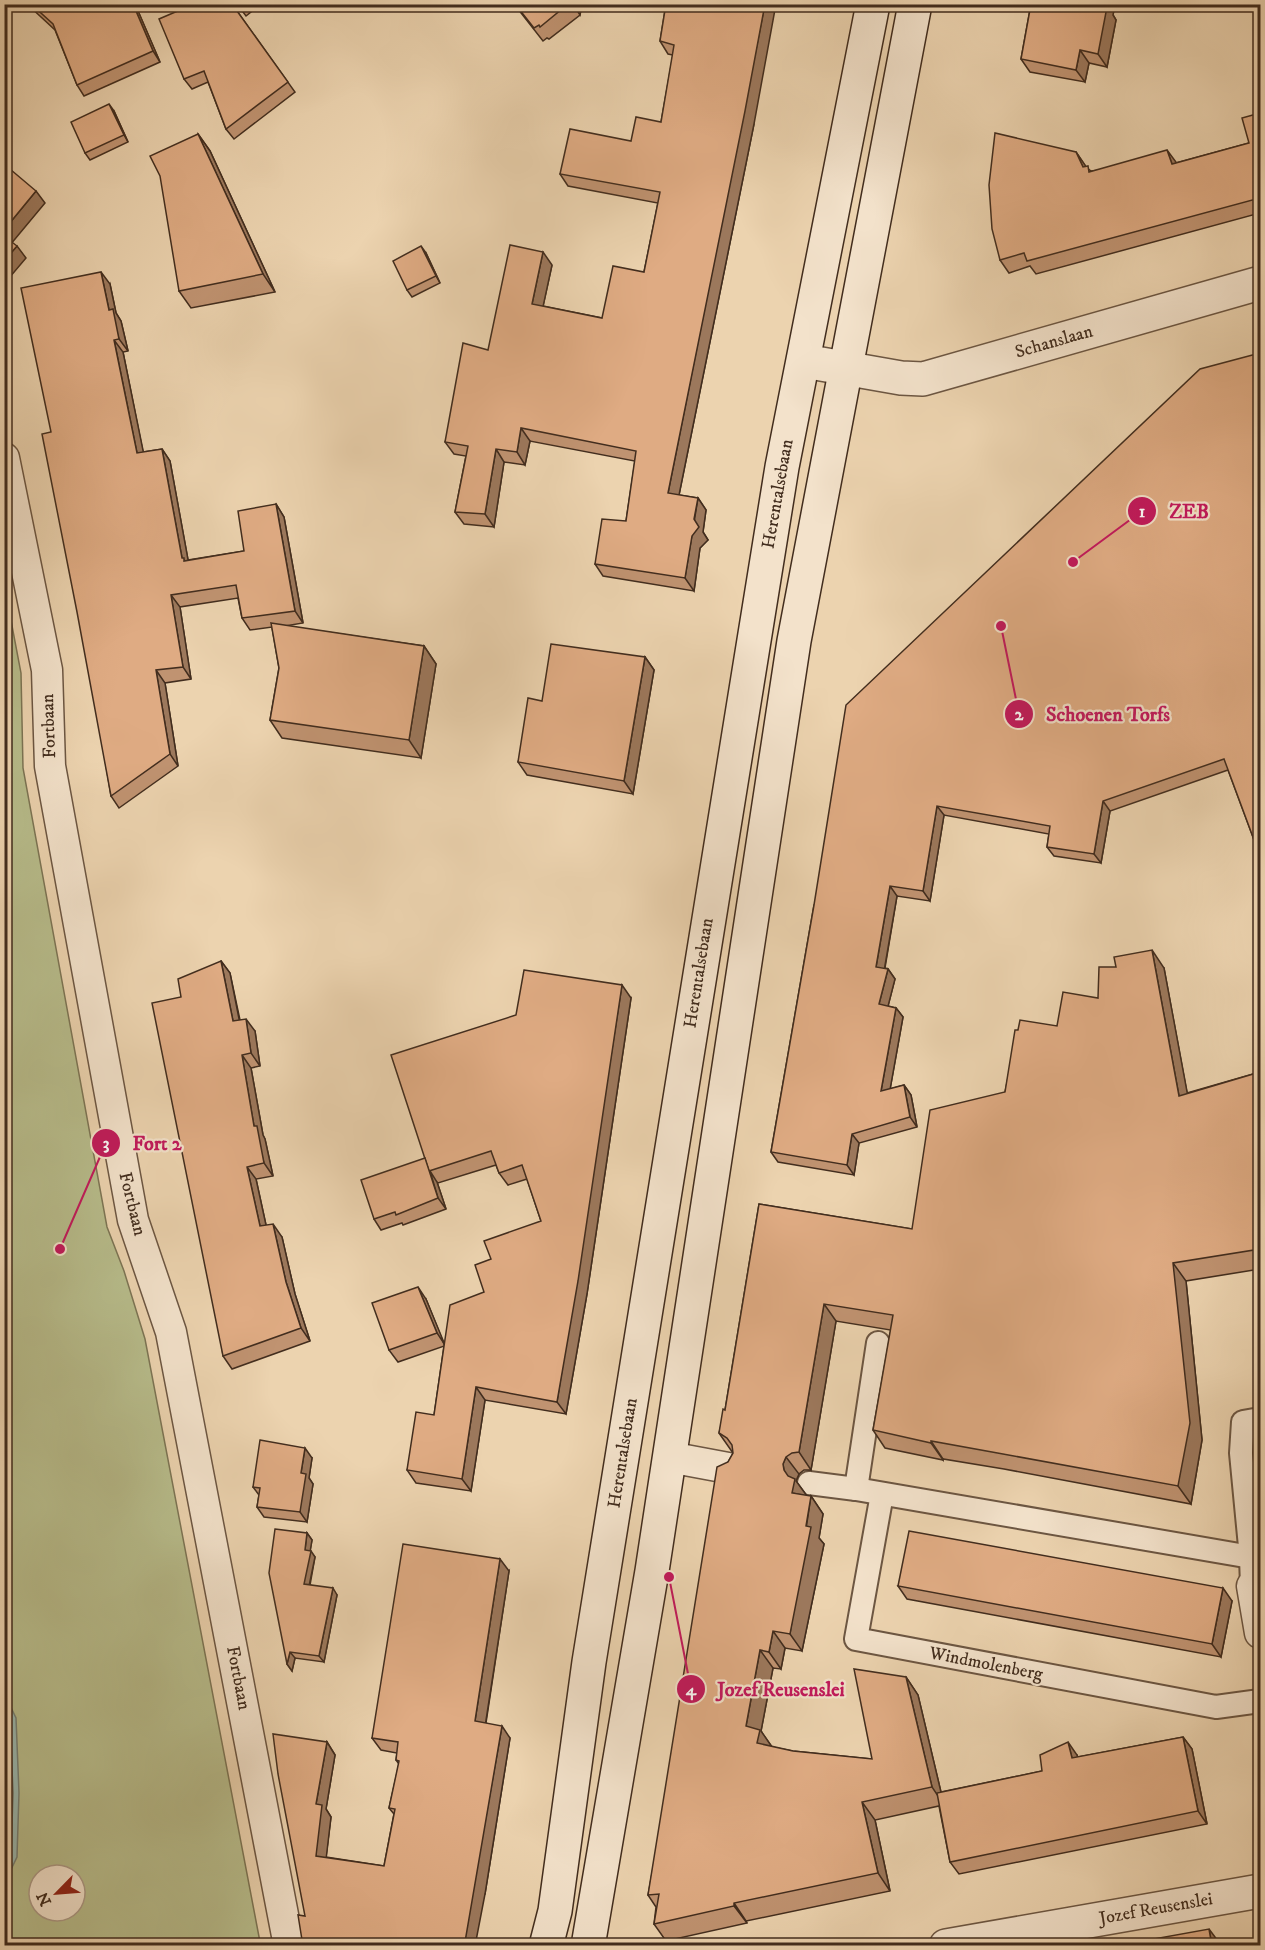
<svg xmlns="http://www.w3.org/2000/svg" width="1265" height="1950" font-family="'IM FELL DW Pica',serif">
	<style>
		.green { fill: #b7bc8b; stroke: #7c7454; stroke-width: 1.5; fill-rule: evenodd }
		.water { fill: #99b7ae; stroke: #768074; stroke-width: 1.5 }
		.lines { fill: none; stroke-linecap: round; stroke-linejoin: round }
		.shore { stroke: #6e7266; stroke-width: 1.5 }
		.pedestrian-casing { stroke: #6c5642; stroke-width: 26 }
		.minor-casing { stroke: #6c5642; stroke-width: 33 }
		.tertiary-casing { stroke: #6c5642; stroke-width: 36 }
		.secondary-casing { stroke: #422d1e; stroke-width: 36 }
		.pedestrian { stroke: #f3e2cb; stroke-width: 22 }
		.minor { stroke: #f3e2cb; stroke-width: 30 }
		.tertiary { stroke: #f3e2cb; stroke-width: 33 }
		.secondary { stroke: #f3e2cb; stroke-width: 33 }
		.wall { fill: #c09371; stroke: #422d1e; stroke-width: 1.5 }
		.shaded-wall { fill: #9c785c; stroke: #422d1e; stroke-width: 1.5 }
		.building { fill: #dfab83; stroke: #422d1e; stroke-width: 1.5 }
		.labels { text-anchor: middle; dominant-baseline: central; stroke-width: 4.5; stroke-linejoin: round; paint-order: stroke }
		.street-label { font-size: 18px; fill: #422d1e; stroke: #f3e2cb }
		.leader { fill: none; stroke: #c2185b; stroke-width: 2 }
		.callout-dot { fill: #c2185b; stroke: #f3e2cb; stroke-width: 2 }
		.mark-label { font-size: 18px; text-anchor: middle; font-weight: bold; fill: #fff }
		.callout-label { font-size: 20px; text-anchor: middle; font-weight: bold; fill: #c2185b; stroke: #f3e2cb; stroke-width: 4.5; stroke-linejoin: round; paint-order: stroke }
	</style>
	<rect width="100%" height="100%" fill="#ecd3af"/>
	<filter id="stains"><feTurbulence type="fractalNoise" baseFrequency=".00333" numOctaves="4"/><feColorMatrix values="0 0 0 0 .2 0 0 0 0 .09 0 0 0 0 .02 0 0 0 .5 -.17"/></filter>
	<radialGradient id="worn" r=".72"><stop offset=".6" stop-color="#630" stop-opacity="0"/><stop offset="1" stop-color="#630" stop-opacity=".3"/></radialGradient>
	<path class="green" d="M5 589 21 673 23 768 107 1227 124 1271 145 1339 260 1942 258 1946 5 1945ZM39 1875H75V1911H39Z"/>
	<path class="water" d="M5 1695 16 1718 19 1793 17 1857 5 1882Z"/>
	<g class="lines">
		<path class="shore" d="M4 1708 10 1720 13 1793 11 1855 4 1869"/>
		<defs>
			<g id="pedestrian">
				<path d="M809 1483 856 1489 1251 1557 1252 1586"/>
				<path d="M856 1489 878 1343"/>
				<path d="M882 1494 856 1639 1216 1707 1260 1701"/>
				<path d="M1251 1557 1241 1453 1243 1422 1260 1419"/>
			</g>
			<g id="minor">
				<path d="M4 458 47 670 50 766 133 1220 171 1332 289 1946"/>
				<path d="M669 1457 728 1468"/>
				<path d="M1252 1586 1260 1633"/>
			</g>
			<g id="tertiary">
				<path d="M804 361 901 378 923 379 1260 283"/>
				<path d="M946 1946 1260 1891"/>
			</g>
			<g id="secondary">
				<path d="M546 1946 555 1911 589 1662 782 467 873 4"/>
				<path d="M588 1946 652 1571 794 641 915 4"/>
			</g>
		</defs>
		<use href="#pedestrian" class="pedestrian-casing"/>
		<use href="#minor" class="minor-casing"/>
		<use href="#tertiary" class="tertiary-casing"/>
		<use href="#secondary" class="secondary-casing"/>
		<use href="#pedestrian" class="pedestrian"/>
		<use href="#minor" class="minor"/>
		<use href="#tertiary" class="tertiary"/>
		<use href="#secondary" class="secondary"/>
	</g>
	<g class="wall">
		<path d="M27 4H135L160 62 84 96 77 85 55 30Z"/>
		<path d="M232 4 295 92 234 139 226 129 208 82 192 89 184 79Z"/>
		<path d="M237 4H261L246 16Z"/>
		<path d="M514 4H582L580 15 549 39 547 38 543 41Z"/>
		<path d="M666 4 754 124 679 495 698 498 706 510 703 532 708 540 700 548 694 591 603 576 595 564 626 521 635 461 530 441 525 465 504 462 494 527 464 524 455 512 466 456 454 454 445 442 488 350 552 265 543 306 602 318 644 272 658 203 568 186 560 174 631 141 661 122 673 55 668 54 660 41Z"/>
		<path d="M1031 4H1115L1113 15 1116 20 1107 67 1089 63 1085 82 1030 72 1021 59Z"/>
		<path d="M114 111 128 142 90 160 85 153Z"/>
		<path d="M1260 113V213L1036 274 1030 266 1009 273 1000 260 1076 152 1086 167 1091 171 1176 163 1249 143Z"/>
		<path d="M198 134 210 151 275 292 191 308 179 291Z"/>
		<path d="M426 253 440 283 412 297 407 290Z"/>
		<path d="M110 284 116 313 121 321 128 351 123 352 143 452 162 449 170 461 188 560 244 551 276 504 284 517 303 623 285 626 424 646 436 664 421 758 282 738 270 720 279 668 272 627 250 630 242 618 238 598 180 607 191 679 165 683 178 766 119 808 111 796 51 432Z"/>
		<path d="M1260 353V856L1228 770 1110 811 1101 863 1054 856 1047 847 1049 834 944 815 930 901 897 896 885 968 888 969 895 979 888 1006 896 1008 903 1017 890 1089 904 1085 911 1095 917 1127 859 1143 854 1175 778 1162 771 1152 814 905Z"/>
		<path d="M645 657 654 670 633 794 527 775 518 762 542 701Z"/>
		<path d="M221 961 230 973 240 1020 255 1031 260 1066 251 1068 263 1135 265 1139 273 1176 256 1179 266 1225 282 1237 295 1294 310 1341 232 1369 223 1356 181 997Z"/>
		<path d="M1164 968 1187 1093 1260 1072V1269L1186 1281 1202 1440 1191 1504 1004 1469 943 1459V1460L885 1448 873 1430 891 1330 836 1321 811 1470H804L799 1474 796 1481 807 1496H811L823 1514 819 1538 824 1544 802 1651 785 1648 781 1669 773 1668 761 1731 772 1747 793 1751 872 1759 906 1677 918 1695 941 1792 1042 1771 1077 1755 1078 1757 1183 1737 1192 1749 1207 1824 959 1874 950 1862 939 1806 875 1820 890 1891 746 1921 747 1923 666 1941 654 1924 656 1907 648 1895 728 1462 733 1453 719 1433 725 1410 759 1204 912 1229 1005 1092 1018 1030 1057 1026 1098 998Z"/>
		<path d="M631 998 587 1294 566 1414 485 1400 471 1491 416 1483 407 1470 434 1415 444 1346 398 1362 389 1350 426 1299 444 1344 484 1292 491 1259 541 1221 527 1179 508 1185 499 1173 496 1165 438 1183 437 1182 446 1209 403 1225 402 1223 381 1230 374 1219 425 1158Z"/>
		<path d="M312 1458 309 1478 313 1484 307 1522 264 1517 257 1507 259 1495 253 1487Z"/>
		<path d="M307 1533 312 1540 310 1551 315 1557 310 1585 337 1595 324 1662 295 1658 292 1671 287 1664Z"/>
		<path d="M509 1571 486 1723 510 1738 485 1894 305 1916 327 1742 335 1755 326 1809 331 1817 326 1857 384 1866 394 1814 389 1808 399 1764 396 1760 397 1753 381 1750 372 1738Z"/>
		<path d="M898 1586 1232 1601 1221 1657 907 1599Z"/>
	</g>
	<g class="shaded-wall">
		<path d="M133 4H135L160 62 153 51Z"/>
		<path d="M573 4H582L580 15Z"/>
		<path d="M765 4H776L754 124 677 505 668 493Z"/>
		<path d="M1103 4H1115L1113 15 1116 20 1107 67 1098 54Z"/>
		<path d="M1080 50 1089 63 1085 82 1076 70Z"/>
		<path d="M109 104 114 111 128 142 124 135Z"/>
		<path d="M198 134 210 151 275 292 263 274Z"/>
		<path d="M1167 150 1176 162 1181 177 1172 164Z"/>
		<path d="M1076 152 1085 165 1091 180 1083 167Z"/>
		<path d="M36 191 45 203 10 245 4 237V230Z"/>
		<path d="M17 246 26 258 4 284V261Z"/>
		<path d="M421 246 426 253 440 283 436 276Z"/>
		<path d="M543 252 552 265 541 316 532 304Z"/>
		<path d="M101 272 110 284 116 313 121 321 128 351 119 339 109 310Z"/>
		<path d="M114 340 123 352 146 465 137 453Z"/>
		<path d="M521 428 530 441 525 465 517 452Z"/>
		<path d="M162 449 170 461 189 565 182 558Z"/>
		<path d="M496 449 504 462 494 527 485 514Z"/>
		<path d="M698 498 706 510 703 532 708 540 700 548 694 591 685 578Z"/>
		<path d="M276 504 284 517 303 623 295 611Z"/>
		<path d="M171 595 180 607 191 679 183 667Z"/>
		<path d="M424 646 436 664 421 758 409 740Z"/>
		<path d="M645 657 654 670 633 794 624 781Z"/>
		<path d="M156 670 165 683 178 766 170 754Z"/>
		<path d="M1103 801 1110 811 1101 863 1094 854Z"/>
		<path d="M937 806 944 815 930 901 923 891Z"/>
		<path d="M890 886 897 896 883 977 876 967Z"/>
		<path d="M1152 950 1164 968 1191 1113 1179 1096Z"/>
		<path d="M221 961 230 973 242 1034 233 1021Z"/>
		<path d="M888 969 895 979 886 1014 879 1004Z"/>
		<path d="M622 985 631 998 587 1294 566 1414 557 1402Z"/>
		<path d="M896 1008 903 1017 888 1101 881 1091Z"/>
		<path d="M246 1019 255 1031 260 1066 251 1053Z"/>
		<path d="M242 1055 251 1068 263 1135 265 1139 273 1176 264 1163 254 1126Z"/>
		<path d="M904 1085 911 1095 917 1127 910 1117Z"/>
		<path d="M852 1134 859 1143 854 1175 847 1165Z"/>
		<path d="M247 1167 256 1179 269 1239 260 1226Z"/>
		<path d="M430 1171 437 1182 446 1209 438 1198Z"/>
		<path d="M273 1224 282 1237 295 1294 310 1341 301 1328 286 1282Z"/>
		<path d="M1173 1263 1186 1281 1202 1440 1191 1504 1178 1486Z"/>
		<path d="M418 1287 426 1299 445 1345 437 1333Z"/>
		<path d="M824 1304 836 1321 811 1470 799 1452Z"/>
		<path d="M476 1387 485 1400 471 1491 462 1479Z"/>
		<path d="M931 1441 943 1459V1460L931 1443Z"/>
		<path d="M305 1448 312 1458 309 1478 313 1484 307 1522 300 1512 301 1473Z"/>
		<path d="M786 1457 799 1474 796 1481 807 1496 792 1493 784 1470 783 1464Z"/>
		<path d="M811 1496 823 1514 819 1538 824 1544 802 1651 790 1634Z"/>
		<path d="M307 1533 312 1540 310 1552 311 1551 315 1557 308 1591 304 1584 305 1550Z"/>
		<path d="M500 1559 509 1571 484 1733 475 1721Z"/>
		<path d="M333 1588 337 1595 324 1662 319 1656Z"/>
		<path d="M1223 1588 1232 1601 1221 1657 1212 1644Z"/>
		<path d="M773 1631 785 1648 781 1669 769 1652Z"/>
		<path d="M760 1650 773 1668 761 1731 772 1747 769 1761 746 1726Z"/>
		<path d="M290 1652 295 1658 292 1671 287 1664Z"/>
		<path d="M906 1677 918 1695 944 1805 932 1787Z"/>
		<path d="M502 1726 510 1738 485 1894 475 1946H463Z"/>
		<path d="M1183 1737 1192 1749 1207 1824 1198 1811Z"/>
		<path d="M327 1742 335 1755 326 1809 331 1817 325 1868 316 1856V1804Z"/>
		<path d="M1068 1742 1077 1755 1081 1771 1072 1758Z"/>
		<path d="M862 1802 875 1820 890 1891 878 1873Z"/>
		<path d="M734 1903 746 1921 747 1923 734 1906Z"/>
		<path d="M1209 1929 1218 1941V1946H1212Z"/>
	</g>
	<g class="building">
		<path d="M31 4H133L153 51 77 85 53 24Z"/>
		<path d="M194 4H232L288 82 226 129 204 71 184 79 159 19Z"/>
		<path d="M515 4H568L540 27 539 25 534 28Z"/>
		<path d="M666 4H765L745 111 668 493 698 498 694 519 699 527 692 536 685 578 595 564 602 519 626 521 636 451 521 428 517 452 496 449 485 514 455 512 468 446 445 442 463 343 488 350 510 245 543 252 532 304 602 318 613 266 644 272 660 192 560 174 570 129 631 141 636 117 661 122 674 45 660 41Z"/>
		<path d="M1031 4H1103V7H1107L1098 54 1080 50 1076 70 1021 59Z"/>
		<path d="M109 104 124 135 85 153 71 122Z"/>
		<path d="M1260 113V198L1027 261 1024 253 1000 260 992 229 989 185 995 133 1076 152 1083 167 1088 166 1089 172 1167 150 1172 164 1249 143 1242 118Z"/>
		<path d="M198 134 263 274 179 291 160 176 150 156Z"/>
		<path d="M4 164 36 191 4 230Z"/>
		<path d="M4 236 17 246 4 261Z"/>
		<path d="M421 246 436 276 407 290 393 261Z"/>
		<path d="M101 272 109 310 113 309 119 339 114 340 137 453 162 449 182 558H184V561L244 551 238 511 276 504 295 611 242 618 236 585 171 595 183 667 156 670 170 754 111 796 77 612 42 434 51 432 21 288Z"/>
		<path d="M1260 353V737L1257 738 1260 748V856L1224 759 1103 801 1094 854 1047 847 1050 826 937 806 923 891 890 886 876 967 888 969 879 1004 896 1008 881 1091 904 1085 910 1117 852 1134 847 1165 771 1152 814 905 846 705 1200 369Z"/>
		<path d="M271 623 424 646 409 740 270 720 279 668Z"/>
		<path d="M551 644 645 657 624 781 518 762 528 698 542 701Z"/>
		<path d="M1152 950 1179 1096 1260 1072V1249L1173 1263 1190 1423 1178 1486 992 1452 931 1441V1443L873 1430 893 1315 824 1304 799 1452 792 1453 786 1457 783 1464 784 1470 788 1476 795 1479 792 1493 811 1496 806 1526 811 1527 790 1634 773 1631 769 1652 760 1650 746 1726 760 1730 757 1743 793 1751 872 1759 854 1669 906 1677 932 1787 862 1802 878 1873 734 1903V1906L654 1924 659 1894 648 1895 717 1467 728 1462 733 1453 732 1445 727 1438 719 1433 723 1409 725 1410 759 1204 912 1229 930 1110 1005 1092 1015 1030H1018L1020 1020 1057 1026 1063 992 1098 998 1099 967H1116L1114 957Z"/>
		<path d="M221 961 233 1021 246 1019 251 1053 242 1055 254 1126H257L264 1163 247 1167 260 1226 273 1224 286 1282 301 1328 223 1356 152 1003 181 997 178 979Z"/>
		<path d="M524 970 622 985 578 1281 557 1402 476 1387 462 1479 407 1470 416 1412 434 1415 450 1305 484 1292 475 1265 491 1259 484 1241 541 1221 522 1165 499 1173 491 1151 429 1171 391 1055 516 1015Z"/>
		<path d="M425 1158 438 1198 396 1215 395 1212 374 1219 361 1180Z"/>
		<path d="M418 1287 437 1333 389 1350 372 1303Z"/>
		<path d="M260 1440 305 1448 301 1473 306 1474 300 1512 257 1507 260 1488 253 1487Z"/>
		<path d="M275 1529 307 1533 305 1550 311 1551 304 1584 333 1588 319 1656 290 1652 287 1664 269 1573Z"/>
		<path d="M909 1531 1223 1588 1212 1644 898 1586Z"/>
		<path d="M403 1544 500 1559 475 1721 502 1726 465 1942 463 1946H303L298 1915 305 1916 278 1774 273 1734 327 1742 316 1804 322 1805 316 1856 384 1866 395 1809 389 1808 399 1761 396 1760 398 1742 372 1738Z"/>
		<path d="M1183 1737 1198 1811 950 1862 937 1793 1042 1771 1040 1755 1068 1742 1072 1758Z"/>
		<path d="M1209 1929 1212 1946H1115Z"/>
	</g>
	<g class="labels">
		<g class="street-label">
			<text transform="translate(1054 342) rotate(-16)">Schanslaan</text>
			<text transform="translate(778 494) rotate(-80)">Herentalsebaan</text>
			<text transform="translate(49 726) rotate(-92)">Fortbaan</text>
			<text transform="translate(699 973) rotate(-81)">Herentalsebaan</text>
			<text transform="translate(132 1204) rotate(76)">Fortbaan</text>
			<text transform="translate(623 1453) rotate(-81)">Herentalsebaan</text>
			<text transform="translate(986 1664) rotate(11)">Windmolenberg</text>
			<text transform="translate(238 1678) rotate(79)">Fortbaan</text>
			<text transform="translate(1156 1909) rotate(-10)">Jozef Reusenslei</text>
		</g>
	</g>
	<path class="leader" d="M1073 562L1142 511M1001 626L1019 714M60 1249L106 1143M669 1577L691 1689"/>
	<g class="callout-dot">
		<circle cx="1073" cy="562" r="6"/>
		<circle cx="1001" cy="626" r="6"/>
		<circle cx="60" cy="1249" r="6"/>
		<circle cx="669" cy="1577" r="6"/>
		<circle cx="1142" cy="511" r="15"/>
		<circle cx="1019" cy="714" r="15"/>
		<circle cx="106" cy="1143" r="15"/>
		<circle cx="691" cy="1689" r="15"/>
	</g>
	<g class="mark-label">
		<text x="1142" y="517">1</text>
		<text x="1019" y="720">2</text>
		<text x="106" y="1149">3</text>
		<text x="691" y="1695">4</text>
	</g>
	<g class="callout-label">
		<text x="1189" y="518">ZEB</text>
		<text x="1108" y="721">Schoenen Torfs</text>
		<text x="157" y="1150">Fort 2</text>
		<text x="781" y="1696">Jozef Reusenslei</text>
	</g>
	<rect width="1265" height="1950" fill="none" stroke="#ecd3af" stroke-width="24"/>
	<rect x="6" y="6" width="1253" height="1938" fill="none" stroke="#422d1e" stroke-width="3"/>
	<rect x="12" y="12" width="1241" height="1926" fill="none" stroke="#422d1e" stroke-width="1.5"/>
	<g transform="translate(57 1893) rotate(245)"><circle r="28" fill="#f3e2cb" stroke="#ac9a86" stroke-width="1.5"/>
	<path d="M0-4.5L10 22L0 15L-10 22Z" fill="#8f2418"/>
	<text y="-9" font-size="16" font-weight="bold" text-anchor="middle" fill="#422d1e">N</text>
	</g>
	<rect width="100%" height="100%" filter="url(#stains)"/>
	<rect width="100%" height="100%" fill="url(#worn)"/>
</svg>
